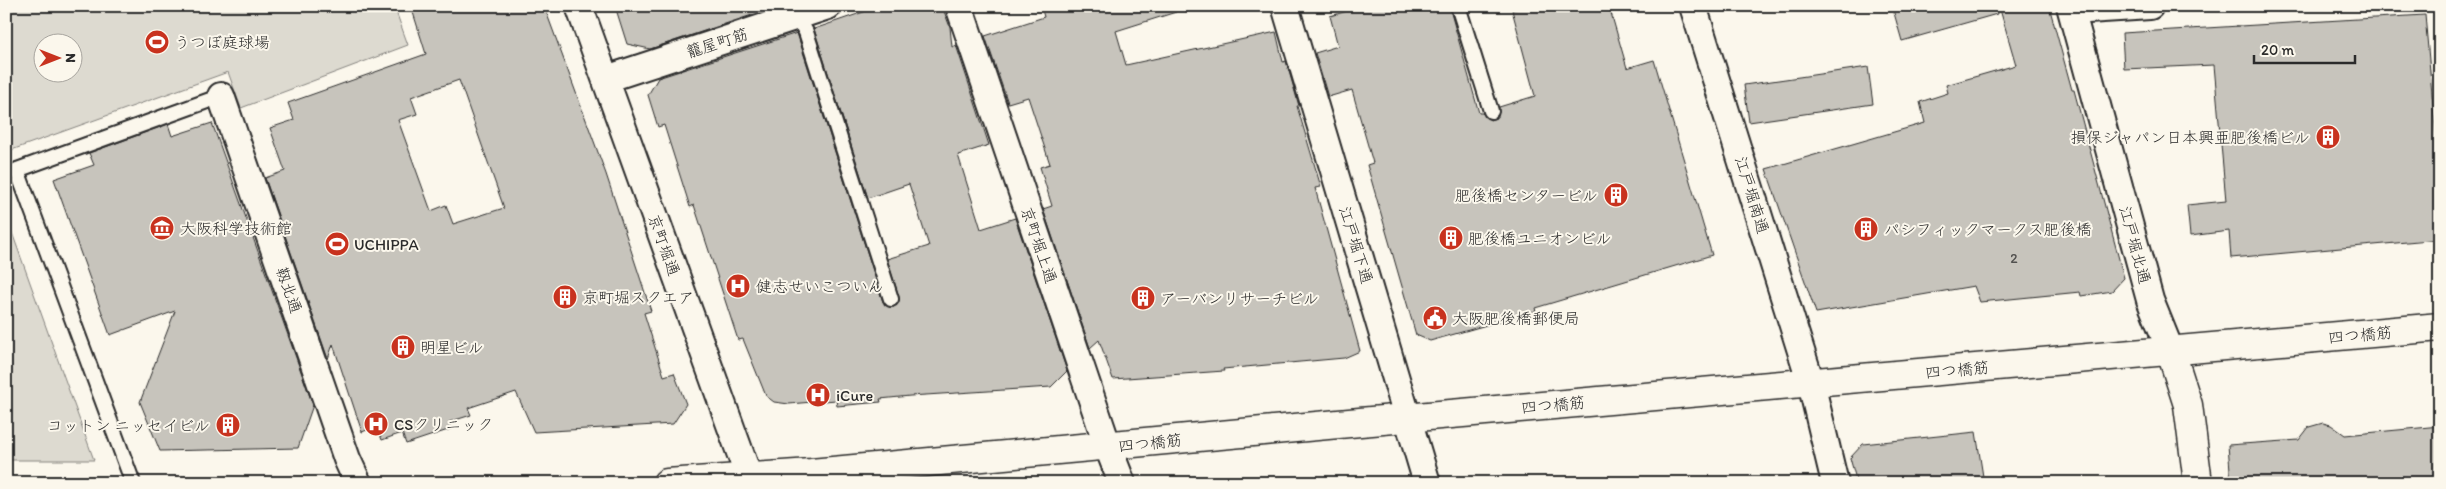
<svg xmlns="http://www.w3.org/2000/svg" width="2446" height="489" font-family="Itim,'Klee One',sans-serif">
	<style>
		.green { fill: #dddad0; stroke: #84827e; fill-rule: evenodd }
		.building { fill: #c7c4bc; stroke: #2b2b2b; fill-rule: evenodd }
		.lines { fill: none; stroke-linecap: round; stroke-linejoin: round }
		.service-casing { stroke: #2b2b2b; stroke-width: 18 }
		.minor-casing { stroke: #2b2b2b; stroke-width: 30 }
		.tertiary-casing { stroke: #2b2b2b; stroke-width: 31 }
		.primary-casing { stroke: #2b2b2b; stroke-width: 31 }
		.service { stroke: #fbf7ec; stroke-width: 14 }
		.minor { stroke: #fbf7ec; stroke-width: 26 }
		.tertiary { stroke: #fbf7ec; stroke-width: 28 }
		.primary { stroke: #fbf7ec; stroke-width: 28 }
		.labels { text-anchor: middle; dominant-baseline: central; stroke-width: 4; stroke-linejoin: round; paint-order: stroke }
		.number-label { font-size: 14px; fill: #52514f }
		.poi-label { font-size: 16px; fill: #2b2b2b; stroke: #fbf7ec; text-anchor: start }
		.street-label { font-size: 16px; fill: #2b2b2b; stroke: #fbf7ec }
	</style>
	<rect width="100%" height="100%" fill="#fbf7ec"/>
	<filter id="ink" filterUnits="userSpaceOnUse"><feTurbulence type="fractalNoise" baseFrequency=".02" numOctaves="2"/><feDisplacementMap in="SourceGraphic" scale="10" xChannelSelector="R" yChannelSelector="G"/><feConvolveMatrix kernelMatrix="1 2 1 2 8 2 1 2 1" color-interpolation-filters="sRGB"/></filter>
	<g filter="url(#ink)">
		<g class="green">
			<path d="M6 6H394L408 45 241 108 228 72 6 152ZM42 42H72V72H42Z"/>
			<path d="M6 216 94 460H6Z"/>
		</g>
		<g class="building">
			<path d="M411 6H544L606 174 651 311 644 313 664 376 674 373 686 404 673 424 534 432 516 392 468 408 471 415 449 422 451 429 406 444 402 433 382 440 377 426 362 432 333 344 328 359 265 178 285 171 270 128 294 120 288 103 426 54ZM459 80 504 208 453 224 446 205 431 211 398 120 417 114 411 97Z"/>
			<path d="M615 6H779L650 49 627 44Z"/>
			<path d="M881 6H942L950 27 952 47 956 45 989 145 958 155 981 229 1015 218 1067 371 1051 387 910 396 880 399 881 402 837 406 836 400 789 404 774 402 766 396 743 339 738 340 694 205 690 207 664 125 658 127 648 95 658 78 797 33 883 302 889 307H894L899 301V297L887 259 929 246 909 184 868 198 814 29Z"/>
			<path d="M1041 6H1175L1176 12 1116 31 1126 65 1276 32 1283 62 1286 61 1299 106H1297L1321 187 1315 188 1360 351 1344 358 1223 369 1224 371 1113 379 1099 340 1090 348 1043 209 1052 206 1040 167 1050 164 1028 97 1008 103 985 36 1044 17Z"/>
			<path d="M1365 6H1449L1479 113H1482L1490 120 1498 117 1499 107 1535 96 1512 10 1526 6H1609L1627 68 1654 60 1712 255 1535 308 1536 311 1430 341 1416 335 1367 165 1373 163 1352 90 1328 97 1315 53 1338 46 1330 16Z"/>
			<path d="M1892 6H1996L1997 14 1902 41Z"/>
			<path d="M1999 6H2049L2072 90H2074L2124 278 2112 291 2081 296 2080 292 1980 302 1974 286 1816 313 1766 169 1925 123 1920 102 1948 93 1946 85 2016 65Z"/>
			<path d="M2425 15 2440 185V239L2231 258 2229 231 2190 236 2187 205 2226 201 2214 65 2124 69 2122 33Z"/>
			<path d="M1868 67 1873 104 1749 122 1744 85Z"/>
			<path d="M212 123 313 405 298 448 160 451 140 402 175 311 110 335 54 179 94 165 89 153 168 124 172 136Z"/>
			<path d="M2323 423 2331 425 2345 435 2440 426V483H2231L2228 445 2299 440 2309 427Z"/>
			<path d="M1976 432 1984 483H1857L1850 458 1863 444Z"/>
		</g>
		<g class="lines">
			<defs>
				<g id="service">
					<path d="M1458 6 1491 111"/>
					<path d="M795 13 806 32 891 299"/>
					<path d="M133 483 17 170 221 96"/>
				</g>
				<g id="minor">
					<path d="M579 6 751 483"/>
					<path d="M959 6 1108 447 1122 483"/>
					<path d="M1285 6 1427 483"/>
					<path d="M1693 6 1811 383 1835 483"/>
					<path d="M2070 6 2150 300 2171 352"/>
					<path d="M2072 11 2150 6"/>
					<path d="M606 79 828 6"/>
					<path d="M221 96 347 459 358 483"/>
				</g>
				<path id="tertiary" d="M2171 352 2188 405 2198 483"/>
				<path id="primary" d="M667 483 811 473 1360 422 2440 327"/>
			</defs>
			<use href="#service" class="service-casing"/>
			<use href="#minor" class="minor-casing"/>
			<use href="#tertiary" class="tertiary-casing"/>
			<use href="#primary" class="primary-casing"/>
			<use href="#service" class="service"/>
			<use href="#minor" class="minor"/>
			<use href="#tertiary" class="tertiary"/>
			<use href="#primary" class="primary"/>
		</g>
	</g>
	<defs>
		<symbol id="stadium-disc" viewBox="-11 -11 22 22"><circle r="9.5" fill="#c8321e" stroke="#fbf7ec"/><path d="M0-5a6.5 5 0 1 0 0 10a6.5 5 0 1 0 0-10ZM-3.5-1.8h7v3.6h-7Z" fill="#fff"/></symbol>
		<symbol id="building-disc" viewBox="-11 -11 22 22"><circle r="9.5" fill="#c8321e" stroke="#fbf7ec"/><path d="M-4-6H4V6H1V3H-1V6H-4ZM-2.5-4.3h1.7v1.8h-1.7ZM.8-4.3h1.7v1.8H.8ZM-2.5-1h1.7V.8h-1.7ZM.8-1h1.7V.8H.8Z" fill="#fff"/></symbol>
		<symbol id="museum-disc" viewBox="-11 -11 22 22"><circle r="9.5" fill="#c8321e" stroke="#fbf7ec"/><path d="M0-6L6-3V-2H-6V-3ZM-5-1h2V3h-2ZM-1-1h2V3h-2ZM3-1h2V3H3ZM-6 4H6V6H-6Z" fill="#fff"/></symbol>
		<symbol id="hospital-disc" viewBox="-11 -11 22 22"><circle r="9.5" fill="#c8321e" stroke="#fbf7ec"/><path d="M-5-5h3v3.5h4V-5h3V5h-3V1.5h-4V5h-3Z" fill="#fff"/></symbol>
		<symbol id="civic-disc" viewBox="-11 -11 22 22"><circle r="9.5" fill="#c8321e" stroke="#fbf7ec"/><path d="M-.6-6.5H3V-4.5H.6V-3L4-1V1h2V6H-6V1h2V-1L-.6-3ZM-1.2 2.5V6h2.4V2.5Z" fill="#fff"/></symbol>
	</defs>
	<g fill-rule="evenodd">
		<use href="#stadium-disc" x="143" y="28" width="28" height="28"/>
		<use href="#building-disc" x="2314" y="123" width="28" height="28"/>
		<use href="#building-disc" x="1602" y="181" width="28" height="28"/>
		<use href="#museum-disc" x="148" y="214" width="28" height="28"/>
		<use href="#building-disc" x="1852" y="215" width="28" height="28"/>
		<use href="#building-disc" x="1437" y="224" width="28" height="28"/>
		<use href="#stadium-disc" x="323" y="230" width="28" height="28"/>
		<use href="#hospital-disc" x="724" y="272" width="28" height="28"/>
		<use href="#building-disc" x="551" y="283" width="28" height="28"/>
		<use href="#building-disc" x="1129" y="284" width="28" height="28"/>
		<use href="#civic-disc" x="1421" y="304" width="28" height="28"/>
		<use href="#building-disc" x="389" y="333" width="28" height="28"/>
		<use href="#hospital-disc" x="804" y="381" width="28" height="28"/>
		<use href="#hospital-disc" x="362" y="410" width="28" height="28"/>
		<use href="#building-disc" x="214" y="411" width="28" height="28"/>
	</g>
	<g class="labels">
		<g class="number-label">
			<text x="2014" y="258">2</text>
		</g>
		<g class="poi-label">
			<text x="174" y="42">うつぼ庭球場</text>
			<text x="2310" y="137" text-anchor="end">損保ジャパン日本興亜肥後橋ビル</text>
			<text x="1598" y="195" text-anchor="end">肥後橋センタービル</text>
			<text x="180" y="228">大阪科学技術館</text>
			<text x="1884" y="229">パシフィックマークス肥後橋</text>
			<text x="1468" y="238">肥後橋ユニオンビル</text>
			<text x="354" y="244">UCHIPPA</text>
			<text x="756" y="286">健志せいこついん</text>
			<text x="582" y="297">京町堀スクエア</text>
			<text x="1160" y="298">アーバンリサーチビル</text>
			<text x="1452" y="318">大阪肥後橋郵便局</text>
			<text x="420" y="347">明星ビル</text>
			<text x="836" y="395">iCure</text>
			<text x="394" y="424">CSクリニック</text>
			<text x="210" y="425" text-anchor="end">コットン ニッセイビル</text>
		</g>
		<g class="street-label">
			<text transform="translate(717 43) rotate(-18)">籠屋町筋</text>
			<text transform="translate(1752 195) rotate(73)">江戸堀南通</text>
			<text transform="translate(664 245) rotate(70)">京町堀通</text>
			<text transform="translate(1039 245) rotate(71)">京町堀上通</text>
			<text transform="translate(1356 245) rotate(73)">江戸堀下通</text>
			<text transform="translate(2135 245) rotate(75)">江戸堀北通</text>
			<text transform="translate(289 290) rotate(71)">靱北通</text>
			<text transform="translate(2360 335) rotate(-5)">四つ橋筋</text>
			<text transform="translate(1957 370) rotate(-5)">四つ橋筋</text>
			<text transform="translate(1553 405) rotate(-5)">四つ橋筋</text>
			<text transform="translate(1150 443) rotate(-6)">四つ橋筋</text>
		</g>
	</g>
	<rect width="2446" height="489" fill="none" stroke="#fbf7ec" stroke-width="25"/>
	<rect x="12" y="12" width="2421" height="464" fill="none" stroke="#2b2b2b" stroke-width="2" filter="url(#ink)"/>
	<g transform="translate(58 58) rotate(90)"><circle r="24" fill="#fbf7ec" stroke="#a8a59f"/>
	<path d="M0-4L9 19L0 12L-9 19Z" fill="#c8321e"/>
	<text y="-8" font-size="14" font-weight="bold" text-anchor="middle" fill="#2b2b2b">N</text>
	</g>
	<path d="M2254 55v8h101v-8" fill="none" stroke="#2b2b2b" stroke-width="2.5"/>
	<text x="2261" y="55" font-size="15" fill="#2b2b2b" stroke="#fbf7ec" stroke-width="4" paint-order="stroke">20 m</text>
</svg>
